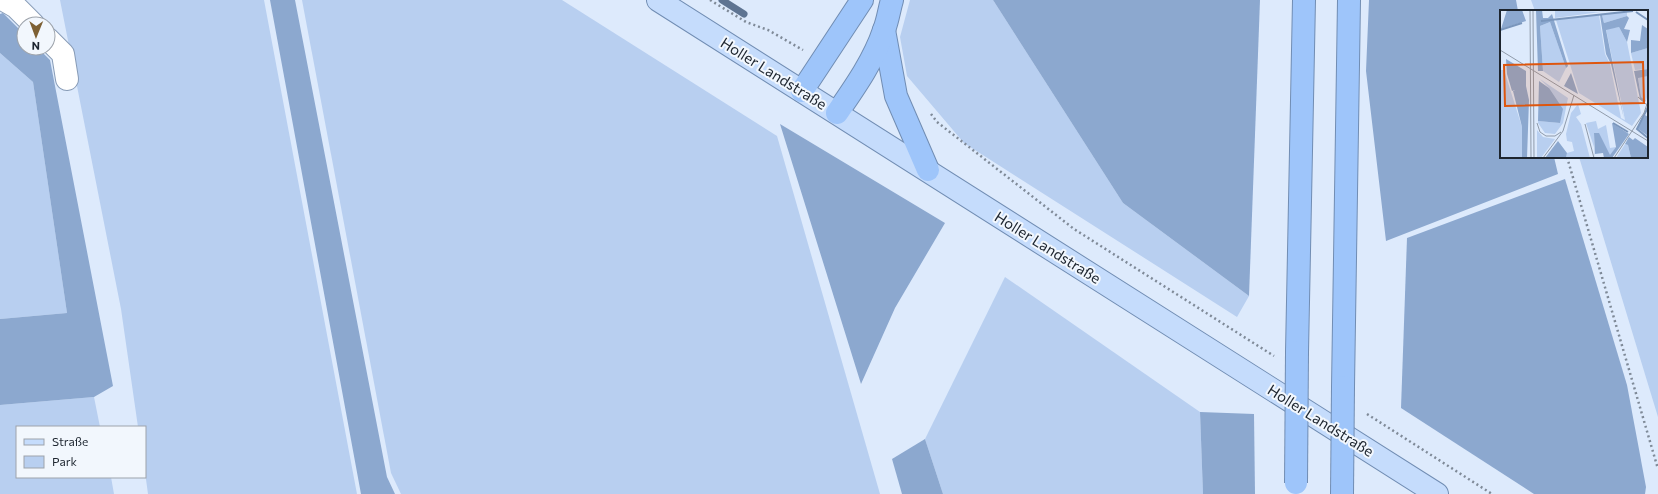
<svg xmlns="http://www.w3.org/2000/svg" width="1658" height="494" font-family="Commissioner,sans-serif">
	<style>
		.green { fill: #b8cff0 }
		.forest { fill: #8ca8cf }
		.lines { fill: none; stroke-linecap: round; stroke-linejoin: round }
		.stream { stroke: #5e7492; stroke-width: 7 }
		.minor-casing { stroke: #889cb7; stroke-width: 24 }
		.major-casing { stroke: #718db3; stroke-width: 24 }
		.highway-casing { stroke: #718db3; stroke-width: 24 }
		.path { stroke: #7f8a98; stroke-width: 2.5; stroke-dasharray: 2 3; stroke-linecap: butt }
		.minor { stroke: #fff; stroke-width: 22 }
		.major { stroke: #c5dcfc; stroke-width: 22 }
		.highway { stroke: #9ec5fa; stroke-width: 22 }
		.highway-bridge-casing { stroke: #718db3; stroke-width: 24; stroke-linecap: butt }
		.highway-bridge { stroke: #9ec5fa; stroke-width: 22 }
		.labels { text-anchor: middle; dominant-baseline: central; stroke-width: 4; stroke-linejoin: round; paint-order: stroke }
		.street-label { font-size: 15px; fill: #1d252f; stroke: #f2f7fd }
		.inset-river { fill: none; stroke: #7a96bc; stroke-width: 2 }
		.inset-road { fill: none; stroke: #909baa; stroke-width: 1 }
		.view { fill: #de560e; fill-opacity: 0.15; stroke: #de560e; stroke-width: 2 }
		.inset-edge { fill: none; stroke: #1d252f; stroke-width: 2 }
	</style>
	<rect width="100%" height="100%" fill="#ddeafc"/>
	<g class="green">
		<path d="M60 0H264L357 494H148L145 472V427H138L121 309Z"/>
		<path d="M302 0H562L777 136 880 494H401L391 473Z"/>
		<path d="M910 0H993L1123 203 1249 296 1237 317 964 143 907 76 900 37Z"/>
		<path d="M1531 0H1658V417L1579 157H1647V11H1535Z"/>
		<path d="M0 53 33 82 67 313 0 319Z"/>
		<path d="M1005 277 1200 412 1203 494H943L925 439Z"/>
		<path d="M94 397 100 427H17V477H111L114 494H0V405Z"/>
	</g>
	<g class="forest">
		<path d="M270 0H295L387 477 395 494H361Z"/>
		<path d="M993 0H1260L1249 296 1123 203Z"/>
		<path d="M1369 0H1516L1518 11H1501V157H1554L1558 174 1386 241 1366 71Z"/>
		<path d="M3 13 24 34V48H38L50 60 113 386 94 397 0 405V319L67 313 33 82 0 53V14Z"/>
		<path d="M780 124 945 223 895 308 861 384Z"/>
		<path d="M1565 179 1627 385 1646 487 1645 494H1534L1401 408 1407 238Z"/>
		<path d="M1200 412 1254 414 1255 494H1203Z"/>
		<path d="M925 439 943 494H902L892 459Z"/>
	</g>
	<g class="lines">
		<path class="stream" d="M722 0 744 14"/>
		<defs>
			<g id="minor">
				<path d="M4 0 16 7 33 24"/>
				<path d="M48 39 63 54 67 79"/>
			</g>
			<path id="major" d="M658 0 1437 494"/>
			<g id="highway">
				<path d="M884 30 896 96 928 170"/>
				<path d="M802 91 862 0"/>
				<path d="M837 113C855 87 874 60 884 30 888 20 889 10 892 0"/>
				<path d="M1297 352 1304 0"/>
				<path d="M1343 387 1349 0"/>
			</g>
		</defs>
		<use href="#minor" class="minor-casing"/>
		<use href="#major" class="major-casing"/>
		<use href="#highway" class="highway-casing"/>
		<g class="path">
			<path d="M710 0 746 22 768 30 803 50"/>
			<path d="M931 114 937 122 1074 229 1274 356"/>
			<path d="M1567 157 1658 469"/>
			<path d="M1367 414 1492 494"/>
		</g>
		<use href="#minor" class="minor"/>
		<use href="#major" class="major"/>
		<use href="#highway" class="highway"/>
		<defs>
			<g id="highway-bridge">
				<path d="M1296 483 1297 352"/>
				<path d="M1342 494 1343 387"/>
			</g>
		</defs>
		<use href="#highway-bridge" class="highway-bridge-casing"/>
		<use href="#highway-bridge" class="highway-bridge"/>
	</g>
	<g class="labels">
		<g class="street-label">
			<text transform="translate(774 73) rotate(32)">Holler Landstraße</text>
			<text transform="translate(1048 247) rotate(32)">Holler Landstraße</text>
			<text transform="translate(1321 420) rotate(32)">Holler Landstraße</text>
		</g>
	</g>
	<g transform="translate(1500 10)">
		<rect width="148" height="148" fill="#ddeafc"/>
		<path d="M55 0 98 2 116 0 55 8ZM127 1V6L104 13 102 5ZM99 5 105 44 110 54 121 108 125 110 106 19 119 17 127 32 141 103 132 116 79 83 56 10ZM50 12 66 58 59 72 43 61 40 16ZM148 38V59L135 60 131 43ZM0 60H4L22 117V148H0ZM148 66V83L146 91 141 87 138 67ZM40 69 68 88 63 113 55 124 45 123 38 113V111L60 113 49 78ZM78 94 81 104 76 107 81 114 90 148H66L67 143 74 141 72 132 67 131 66 124 71 103ZM96 111 98 119 106 115 110 138 116 137 110 146 94 123V137L86 113ZM37 120 43 127 55 129 41 148H37ZM125 134 128 135 131 148H116Z" fill="#b8cff0"/>
		<path d="M7 0H22L26 11 1 19ZM36 0H42L43 8H48L52 4 68 56 66 58 50 12 40 16 43 61H38ZM100 5H102L104 13 127 6 129 8 124 19 130 20 127 32 119 17 106 20 124 109 111 54 106 44ZM142 15 148 19V38L131 43V30L140 31ZM6 49 26 61V76L29 90 27 148H22V117L13 81 15 80 12 81 7 64ZM148 59V66L138 68 141 87 146 91 144 92 140 89 134 61ZM71 63 78 84 64 76ZM39 71 49 78 63 99 60 113 38 111ZM145 105 148 107V126L137 118ZM112 113 129 124 112 148H104L103 143 95 144V148L94 123H99L110 145 116 137ZM129 127 133 130 135 128 148 137V148H131L128 135 125 134ZM58 131 67 143 66 148H45Z" fill="#8ca8cf"/>
		<path class="inset-river" d="M136 2 148 10M41 11 133 1M0 20 22 13M148 97 137 119 148 128M113 113 128 122"/>
		<path class="inset-road" d="M30 0 31 148M33 0 34 148M0 40 148 131M138 87 147 95M37 113 40 122 46 126H55L61 122M85 114 94 148M43 148 63 121 74 85M114 148 144 103 148 91"/>
		<path class="view" d="M143 52 144 93 5 96 4 55Z"/>
		<rect width="148" height="148" class="inset-edge"/>
	</g>
	<rect x="16" y="426" width="130" height="52" fill="#f2f7fd" stroke="#9da3ab"/>
	<rect x="24" y="439" width="20" height="6" fill="#c5dcfc" stroke="#9da3ab"/>
	<text x="52" y="446" font-size="12" fill="#1d252f">Straße</text>
	<rect x="24" y="456" width="20" height="12" fill="#b8cff0" stroke="#9da3ab"/>
	<text x="52" y="466" font-size="12" fill="#1d252f">Park</text>
	<g transform="translate(36 36) rotate(181)"><circle r="19" fill="#f2f7fd" stroke="#9da3ab"/>
	<path d="M0-3L7 15L0 10L-7 15Z" fill="#7d6033"/>
	<text y="-6" font-size="11" font-weight="bold" text-anchor="middle" fill="#1d252f">N</text>
	</g>
</svg>
